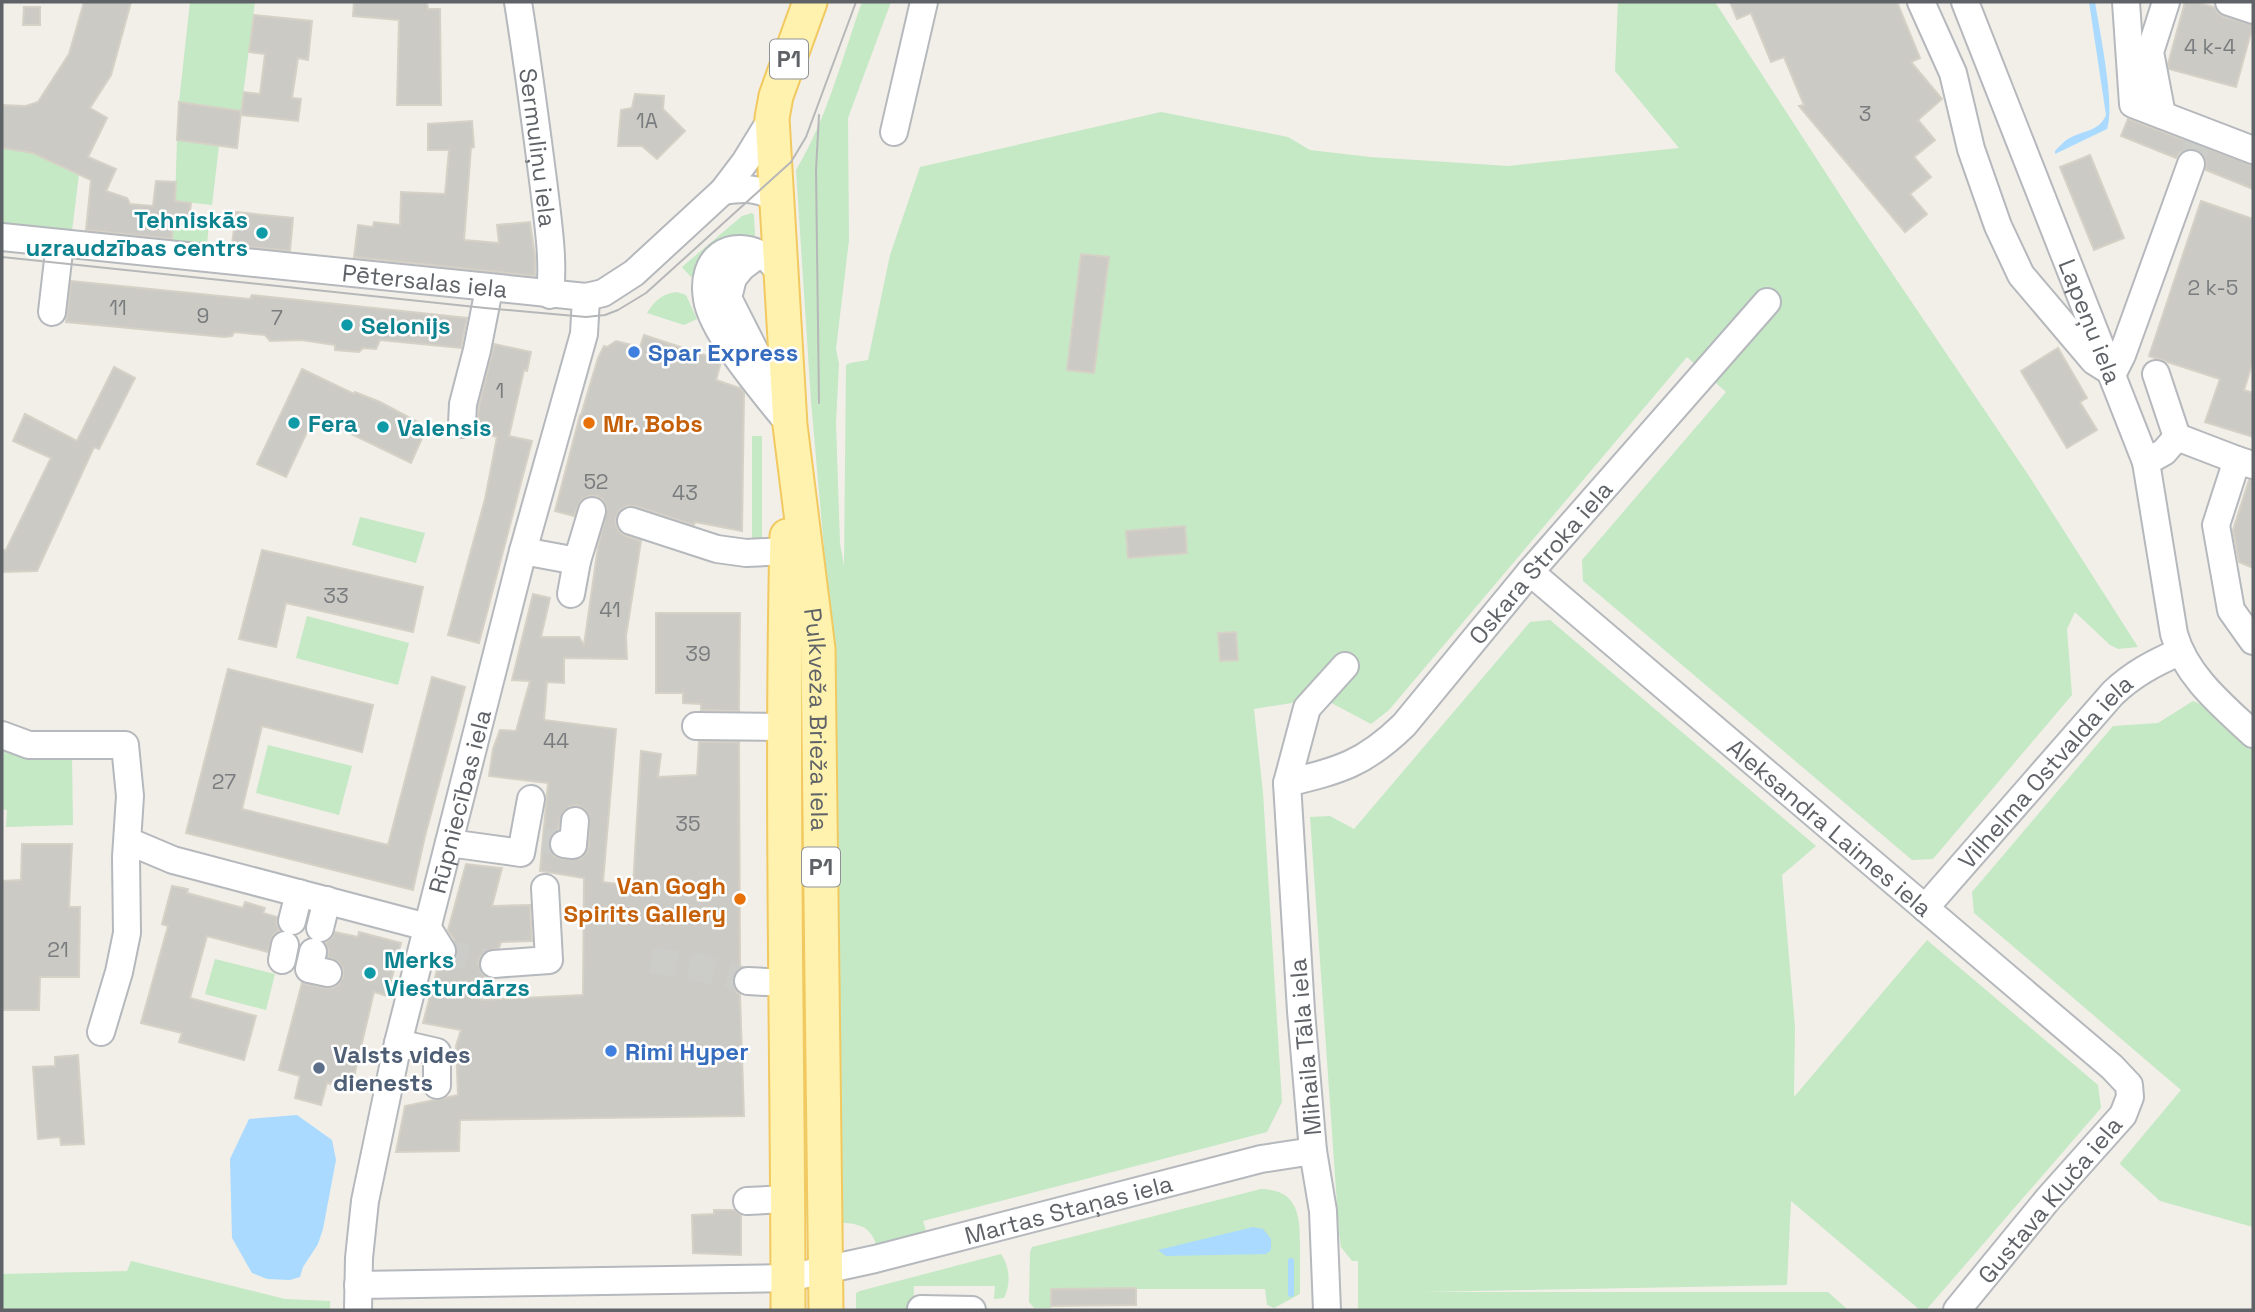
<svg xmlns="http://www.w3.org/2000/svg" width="2255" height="1312" font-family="'Space Grotesk',sans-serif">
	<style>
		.green { fill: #c5e8c5 }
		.water { fill: #aadaff }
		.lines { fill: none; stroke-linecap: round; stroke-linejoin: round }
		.stream { stroke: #aadaff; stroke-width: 6 }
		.building { fill: #cccac5; stroke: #d6d1c6; stroke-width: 2; fill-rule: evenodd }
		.minor-tunnel { stroke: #ccccc8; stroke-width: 26; stroke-dasharray: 26 13; stroke-linecap: butt }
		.minor-casing { stroke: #b5b8bc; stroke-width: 30 }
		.major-casing { stroke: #f2c960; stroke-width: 37 }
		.minor { stroke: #fff; stroke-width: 26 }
		.major { stroke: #fff2af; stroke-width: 33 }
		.tram { stroke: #b6b7b8; stroke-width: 2 }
		.culture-dot { fill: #0f9aa8; stroke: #fff; stroke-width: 2.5 }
		.shop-dot { fill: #3f7fe0; stroke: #fff; stroke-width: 2.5 }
		.food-dot { fill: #e8710a; stroke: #fff; stroke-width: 2.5 }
		.service-dot { fill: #5c6f8a; stroke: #fff; stroke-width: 2.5 }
		.labels { text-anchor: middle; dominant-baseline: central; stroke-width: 5; stroke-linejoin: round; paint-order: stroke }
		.number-label { font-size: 21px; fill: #7a7d7f }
		.shield { fill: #fff; stroke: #8f9295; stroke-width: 2 }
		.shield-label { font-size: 23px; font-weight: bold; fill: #5f6368 }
		.street-label { font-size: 24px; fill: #5f6368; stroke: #fff }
		.culture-label { font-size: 24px; font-weight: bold; fill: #0d838f; stroke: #fff; text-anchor: start }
		.shop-label { font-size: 24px; font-weight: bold; fill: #366cbe; stroke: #fff; text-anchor: start }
		.food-label { font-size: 24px; font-weight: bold; fill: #c56008; stroke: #fff; text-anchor: start }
		.service-label { font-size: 24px; font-weight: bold; fill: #4e5e75; stroke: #fff; text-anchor: start }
	</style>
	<rect width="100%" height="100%" fill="#f1efe8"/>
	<g class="green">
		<path d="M190 2H255L241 111 179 102Z"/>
		<path d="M862 2H891L848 118 849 240 836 349 839 364 836 423 840 543 844 566 846 365 850 363 868 360 890 255 920 167 1161 112 1288 137 1310 150 1370 157 1508 166 1679 148 1615 71 1618 2H1715L1857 221 2029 476 2138 647 2118 649 2110 645 2075 612 2067 629 2072 695 1933 859 1912 860 1583 581 1582 560 1726 392 1687 357 1389 710 1371 724 1322 698 1254 709 1263 793 1282 1102 1267 1132 923 1221 926 1231 876 1244C870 1225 856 1223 839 1223L833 651 811 401 796 170C827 119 842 58 862 2Z"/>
		<path d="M177 140 219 146 212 205 175 201Z"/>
		<path d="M2 148 33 153 79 174 72 231 2 223Z"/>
		<path d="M752 213 754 215 755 236 698 280 690 276 682 267 742 216Z"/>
		<path d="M173 218 209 222 207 245 171 241Z"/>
		<path d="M677 292 686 295 697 319 684 325 647 313C655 300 662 294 677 292Z"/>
		<path d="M752 436H762V540L752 539Z"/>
		<path d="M360 517 425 533 416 563 352 545Z"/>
		<path d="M307 616 409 643 398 685 296 658Z"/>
		<path d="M1550 620 1816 846 1782 875 1795 1027 1794 1097 1927 940 2098 1085 2101 1108 1926 1310H1920L1791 1201 1787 1285 1420 1292H1828L1848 1310H1358V1261H1352L1341 1247 1339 1233 1310 817 1330 816 1354 829 1530 622Z"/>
		<path d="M797 661 803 662 813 1228 807 1229 802 1127Z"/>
		<path d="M2193 701 2218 711 2253 745V1227L2160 1201 2121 1165 2120 1163 2181 1090 1974 913 1972 892 2113 726 2158 723Z"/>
		<path d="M268 745 352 766 339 815 256 793Z"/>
		<path d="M2 751 7 753 72 756 73 825 6 827 7 810 2 809Z"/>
		<path d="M215 959 275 974 266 1010 205 994Z"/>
		<path d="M1261 1189C1300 1190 1300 1218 1300 1249 1300 1264 1300 1279 1300 1294L1274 1308 1267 1305 1265 1289H1051V1308H1034L1029 1302 1030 1252 1032 1247Z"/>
		<path d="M1001 1254C1010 1267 1011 1284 1004 1298L994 1299 995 1286H914L913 1310H856V1293L860 1291Z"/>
		<path d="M131 1261 285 1299 330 1301V1310H2V1274L127 1271Z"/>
	</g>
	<g class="water">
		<path d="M2089 2H2095C2099 28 2116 108 2107 129L2055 154V151C2059 147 2063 142 2068 139 2083 130 2099 132 2106 115Z"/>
		<path d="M297 1115 332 1140 336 1160 323 1229 318 1244 303 1267 300 1277 290 1280 267 1279 252 1273 232 1238 230 1159 249 1119Z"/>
		<path d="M1253 1227 1263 1229 1271 1239V1250L1266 1254 1166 1256 1158 1250Z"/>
	</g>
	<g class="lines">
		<path class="stream" d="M1291 1261V1294"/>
	</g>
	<g class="building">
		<path d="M84 2H131L111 75 90 108 107 118 88 157 116 169 106 191 127 198 130 204 153 206 156 181 176 182 175 201 191 203 189 220 173 218 172 239 86 230 91 180 33 153 2 148V105L26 106 38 102 69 54Z"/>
		<path d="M354 2H427L428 9H440L441 105H397L399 20 353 16Z"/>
		<path d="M1730 2H1897L1920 58 1911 62 1942 99 1918 120 1935 140 1914 157 1931 177 1910 194 1927 214 1905 232 1799 106 1804 105 1784 57 1771 62 1751 13 1737 19Z"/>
		<path d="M2185 2H2195L2214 7 2218 13 2224 17 2253 25 2236 87 2169 69 2168 64Z"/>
		<path d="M24 7H40V25H23Z"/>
		<path d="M254 15 312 21 308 60 298 58 292 98 301 99 298 121 241 115 244 92 260 94 265 54 249 52Z"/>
		<path d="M635 94 664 96 663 109 685 131 657 159 642 146H618L621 110 632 108Z"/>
		<path d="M179 102 241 111 237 148 177 140Z"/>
		<path d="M2128 119 2253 165V189L2206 170V161L2203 154 2197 150 2188 149 2180 152 2176 158 2121 136Z"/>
		<path d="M472 121 474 147 471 148 464 240 499 243 497 225 530 222 535 256V276L354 257 358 225 373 227 374 222 400 225 401 192 445 194 449 150H428V124Z"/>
		<path d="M2090 155 2124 238 2094 250 2060 167Z"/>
		<path d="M2201 201 2253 219V361L2244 390 2253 393V437L2205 422 2220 379 2149 356Z"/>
		<path d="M236 212 293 218 290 251 232 245Z"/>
		<path d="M1081 254 1109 257 1094 373 1067 370Z"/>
		<path d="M71 281 250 299 252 295 467 318 461 348 380 340 376 349 363 348 359 352 335 350V345L301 340 270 341 265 335 234 332 232 336 224 337 66 322Z"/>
		<path d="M644 335 720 360 721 362 716 380 740 388 744 393 742 531 695 522 694 525 635 506H627L620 510 616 517V525L619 531 626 536 641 541 626 636 627 659 564 658V683L547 682 544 720 616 729 603 882 633 886 641 751 661 754 658 777 697 775 699 742H739L740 967 735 973 732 981 734 989 740 995 744 1116 460 1120 459 1151 396 1152 405 1106 458 1095 456 1046 461 1030 423 1023 438 966 450 965 456 958 458 951 456 943 448 930 466 864 502 868 492 906 530 905 532 941 501 942 499 948 486 951 480 957 478 964 481 972 488 979 481 1000 583 995 584 878 540 871 548 783 489 776 493 749 500 730 516 731 530 681 512 680 533 594 550 598 541 637H579L584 645 598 547 607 508 603 500 597 496H589L581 500 574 516 555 511 580 415H581L598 358 604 346 607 347 616 341 640 347ZM577 805 584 809 589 815V847L586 853 580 859H562L554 856 550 851 549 842 552 834 558 829 563 812 569 807Z"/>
		<path d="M494 344 531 352 527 371 524 370 509 436 532 441 479 643 448 635 485 499 497 437 486 434V430L477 428 479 406Z"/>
		<path d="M2058 348 2087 398 2080 402 2097 430 2067 448 2021 371Z"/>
		<path d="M114 367 135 378 99 449 94 447 37 571 2 572V550H6L51 458 13 441 25 414 77 441Z"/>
		<path d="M302 369 354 394 355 392 380 402 427 427 411 463 339 428 313 419 286 477 257 464Z"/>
		<path d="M2249 480H2253V568L2239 562 2233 530Z"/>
		<path d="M1185 526 1187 553 1128 558 1126 531Z"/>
		<path d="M262 550 423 587 413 632 286 603 276 647 239 639Z"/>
		<path d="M656 613H740L739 711 701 710V704L683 703V693H656Z"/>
		<path d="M1236 632 1238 660 1220 661 1218 633Z"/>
		<path d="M228 669 373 705 362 752 262 726 242 809 388 845 432 677 465 687 425 836 413 890 186 833Z"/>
		<path d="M22 844H72L69 907H80L79 977H40L39 1010H2V881L21 880Z"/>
		<path d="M172 886 188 889 187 893 243 908 245 902 265 908 263 913 277 917V925L280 930 273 935 268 952 207 936 190 998 256 1016 244 1060 179 1042 182 1033 141 1023 168 926 162 924Z"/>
		<path d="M335 932 358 937 359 932 401 943 387 996 374 992 351 1089 327 1083 321 1105 295 1098 300 1076 279 1070 302 983 325 988H332L339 984 343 977V969L339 962 328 957V948L325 943 332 938Z"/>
		<path d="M78 1055 84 1144 61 1145 60 1137 38 1139 33 1067 55 1066V1057Z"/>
		<path d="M714 1210H734L741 1215V1255L693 1253 692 1215 714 1214Z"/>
		<path d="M1136 1288V1305L1051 1306V1289Z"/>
	</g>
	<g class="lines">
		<g class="minor-tunnel">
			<path d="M2191 164 2198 144"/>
			<path d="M543 841 564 844"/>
			<path d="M442 951 494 964"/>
			<path d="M651 960 689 965 748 981"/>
		</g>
		<defs>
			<g id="minor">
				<path id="s1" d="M518 2C528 64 536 126 544 188 548 223 554 260 550 295"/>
				<path d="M1921 2 1953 73 1971 149 1998 226 2021 275 2094 361 2113 373 2122 355 2191 164"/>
				<path id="s2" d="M1965 2 2146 462 2174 634C2186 676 2222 705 2253 734"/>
				<path d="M2126 2 2133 104 2253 150"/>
				<path d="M2229 2 2253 10"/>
				<path d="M2162 115 2150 52 2166 2"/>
				<path d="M894 132 924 2"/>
				<path d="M723 191C743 188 759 187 776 199"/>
				<path id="s3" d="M2 237 586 297 603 293 634 273 723 191 745 162 772 118"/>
				<path d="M758 255 742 267 733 278 728 298 766 373"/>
				<path d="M780 273C776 268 771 261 766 257 730 236 700 258 707 299 712 333 767 396 790 425"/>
				<path d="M52 312 60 243"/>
				<path d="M462 424 463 404 477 350 489 289"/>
				<path d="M2177 437 2237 460"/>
				<path d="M2146 462 2164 452 2177 437 2156 374"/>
				<path d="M2253 465 2237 460 2216 525 2231 610 2253 641"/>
				<path d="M631 521 717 549 746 553 787 551"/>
				<path d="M523 551 577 561 592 511"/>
				<path id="s4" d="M1530 572 2112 1067 2129 1085 2130 1097 2123 1115 2048 1199 1957 1310"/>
				<path d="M571 594 577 561"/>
				<path d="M696 726 785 727"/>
				<path d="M2 735 29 745H125L130 796 126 857 127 933 119 972 101 1032"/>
				<path id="s5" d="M1287 783C1340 770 1364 764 1404 725L1530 572 1767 302"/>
				<path d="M128 841 173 860 427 927 442 951"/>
				<path d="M449 843 521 853 531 799"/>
				<path d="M564 844 573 845 575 821"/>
				<path id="s6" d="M1925 908 2113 693C2133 674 2154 663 2179 652"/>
				<path d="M292 921 299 893"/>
				<path d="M320 928 327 900"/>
				<path d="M313 952 309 969 328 973"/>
				<path d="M282 960 285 945"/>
				<path d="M494 964 549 960 545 888"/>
				<path d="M748 981 785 983"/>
				<path d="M398 1043 437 1052V1085"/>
				<path d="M747 1201 787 1199"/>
				<path id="s7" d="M358 1285 788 1278 875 1259 1261 1159 1313 1151"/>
				<path d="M921 1309 972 1310"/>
				<path id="s8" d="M358 1310 359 1258 365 1201 398 1043 523 551 584 334 586 297"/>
				<path d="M1327 1310 1323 1211 1313 1151 1301 1011 1287 783 1307 708 1345 666"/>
			</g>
			<g id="major">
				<path id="s9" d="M810 2 776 96 772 118 790 425 818 649 826 1310"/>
				<path d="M787 536C781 794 788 1052 788 1310"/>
			</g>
		</defs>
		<use href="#minor" class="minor-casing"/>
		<use href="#major" class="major-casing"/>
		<use href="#minor" class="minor"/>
		<use href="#major" class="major"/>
		<g class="tram">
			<path d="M2 257 485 308 586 317 605 315 618 310 646 293 791 162 806 137 856 2"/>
			<path d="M819 403 816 170 819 115"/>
		</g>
	</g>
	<g class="culture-dot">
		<circle cx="262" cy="233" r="7"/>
		<circle cx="347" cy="325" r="7"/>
		<circle cx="294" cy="423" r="7"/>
		<circle cx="383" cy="427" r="7"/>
		<circle cx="370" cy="973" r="7"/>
	</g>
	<g class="shop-dot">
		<circle cx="634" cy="352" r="7"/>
		<circle cx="611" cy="1051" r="7"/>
	</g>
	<g class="food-dot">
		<circle cx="589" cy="423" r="7"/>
		<circle cx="740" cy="899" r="7"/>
	</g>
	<circle class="service-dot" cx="319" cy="1068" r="7"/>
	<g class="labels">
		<g class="number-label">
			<text x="2210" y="46">4 k-4</text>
			<text x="1865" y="113">3</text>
			<text x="647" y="120">1A</text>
			<text x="2213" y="287">2 k-5</text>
			<text x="118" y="307">11</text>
			<text x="203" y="315">9</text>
			<text x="277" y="317">7</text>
			<text x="500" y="390">1</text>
			<text x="596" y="481">52</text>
			<text x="685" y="492">43</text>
			<text x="336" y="595">33</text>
			<text x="610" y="609">41</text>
			<text x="698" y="653">39</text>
			<text x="556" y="740">44</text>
			<text x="224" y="781">27</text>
			<text x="688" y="823">35</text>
			<text x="58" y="949">21</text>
		</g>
		<g class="shield">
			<rect x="770" y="39.5" width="38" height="39" rx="5"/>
			<rect x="802" y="847.5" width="38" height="39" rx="5"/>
		</g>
		<g class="shield-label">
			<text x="789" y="59">P1</text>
			<text x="821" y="867">P1</text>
		</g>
		<g class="street-label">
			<text stroke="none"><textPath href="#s1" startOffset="147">Sermuliņu iela</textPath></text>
			<text stroke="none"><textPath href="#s3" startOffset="425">Pētersalas iela</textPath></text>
			<text stroke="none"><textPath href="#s2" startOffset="343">Lapeņu iela</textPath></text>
			<text stroke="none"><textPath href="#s5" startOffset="345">Oskara Stroka iela</textPath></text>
			<text stroke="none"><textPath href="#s9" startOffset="726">Pulkveža Brieža iela</textPath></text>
			<text stroke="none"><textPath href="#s6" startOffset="182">Vilhelma Ostvalda iela</textPath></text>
			<text stroke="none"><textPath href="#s8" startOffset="520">Rūpniecības iela</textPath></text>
			<text stroke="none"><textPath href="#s4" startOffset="394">Aleksandra Laimes iela</textPath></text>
			<text transform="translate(1305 1047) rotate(-95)">Mihaila Tāla iela</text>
			<text transform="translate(2050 1200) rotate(-50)">Gustava Kluča iela</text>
			<text stroke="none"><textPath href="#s7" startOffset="719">Martas Staņas iela</textPath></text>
		</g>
		<g class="culture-label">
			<text x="248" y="219" text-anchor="end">Tehniskās<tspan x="248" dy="28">uzraudzības centrs</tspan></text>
			<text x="361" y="325">Selonijs</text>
			<text x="308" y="423">Fera</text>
			<text x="397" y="427">Valensis</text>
			<text x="384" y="959">Merks<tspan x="384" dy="28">Viesturdārzs</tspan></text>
		</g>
		<g class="shop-label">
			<text x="648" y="352">Spar Express</text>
			<text x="625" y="1051">Rimi Hyper</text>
		</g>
		<g class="food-label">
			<text x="603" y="423">Mr. Bobs</text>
			<text x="726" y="885" text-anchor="end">Van Gogh<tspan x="726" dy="28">Spirits Gallery</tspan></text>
		</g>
		<g class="service-label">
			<text x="333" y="1054">Valsts vides<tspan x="333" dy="28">dienests</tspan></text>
		</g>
	</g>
	<rect width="2255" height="1312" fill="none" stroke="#5f6368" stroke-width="7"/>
</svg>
